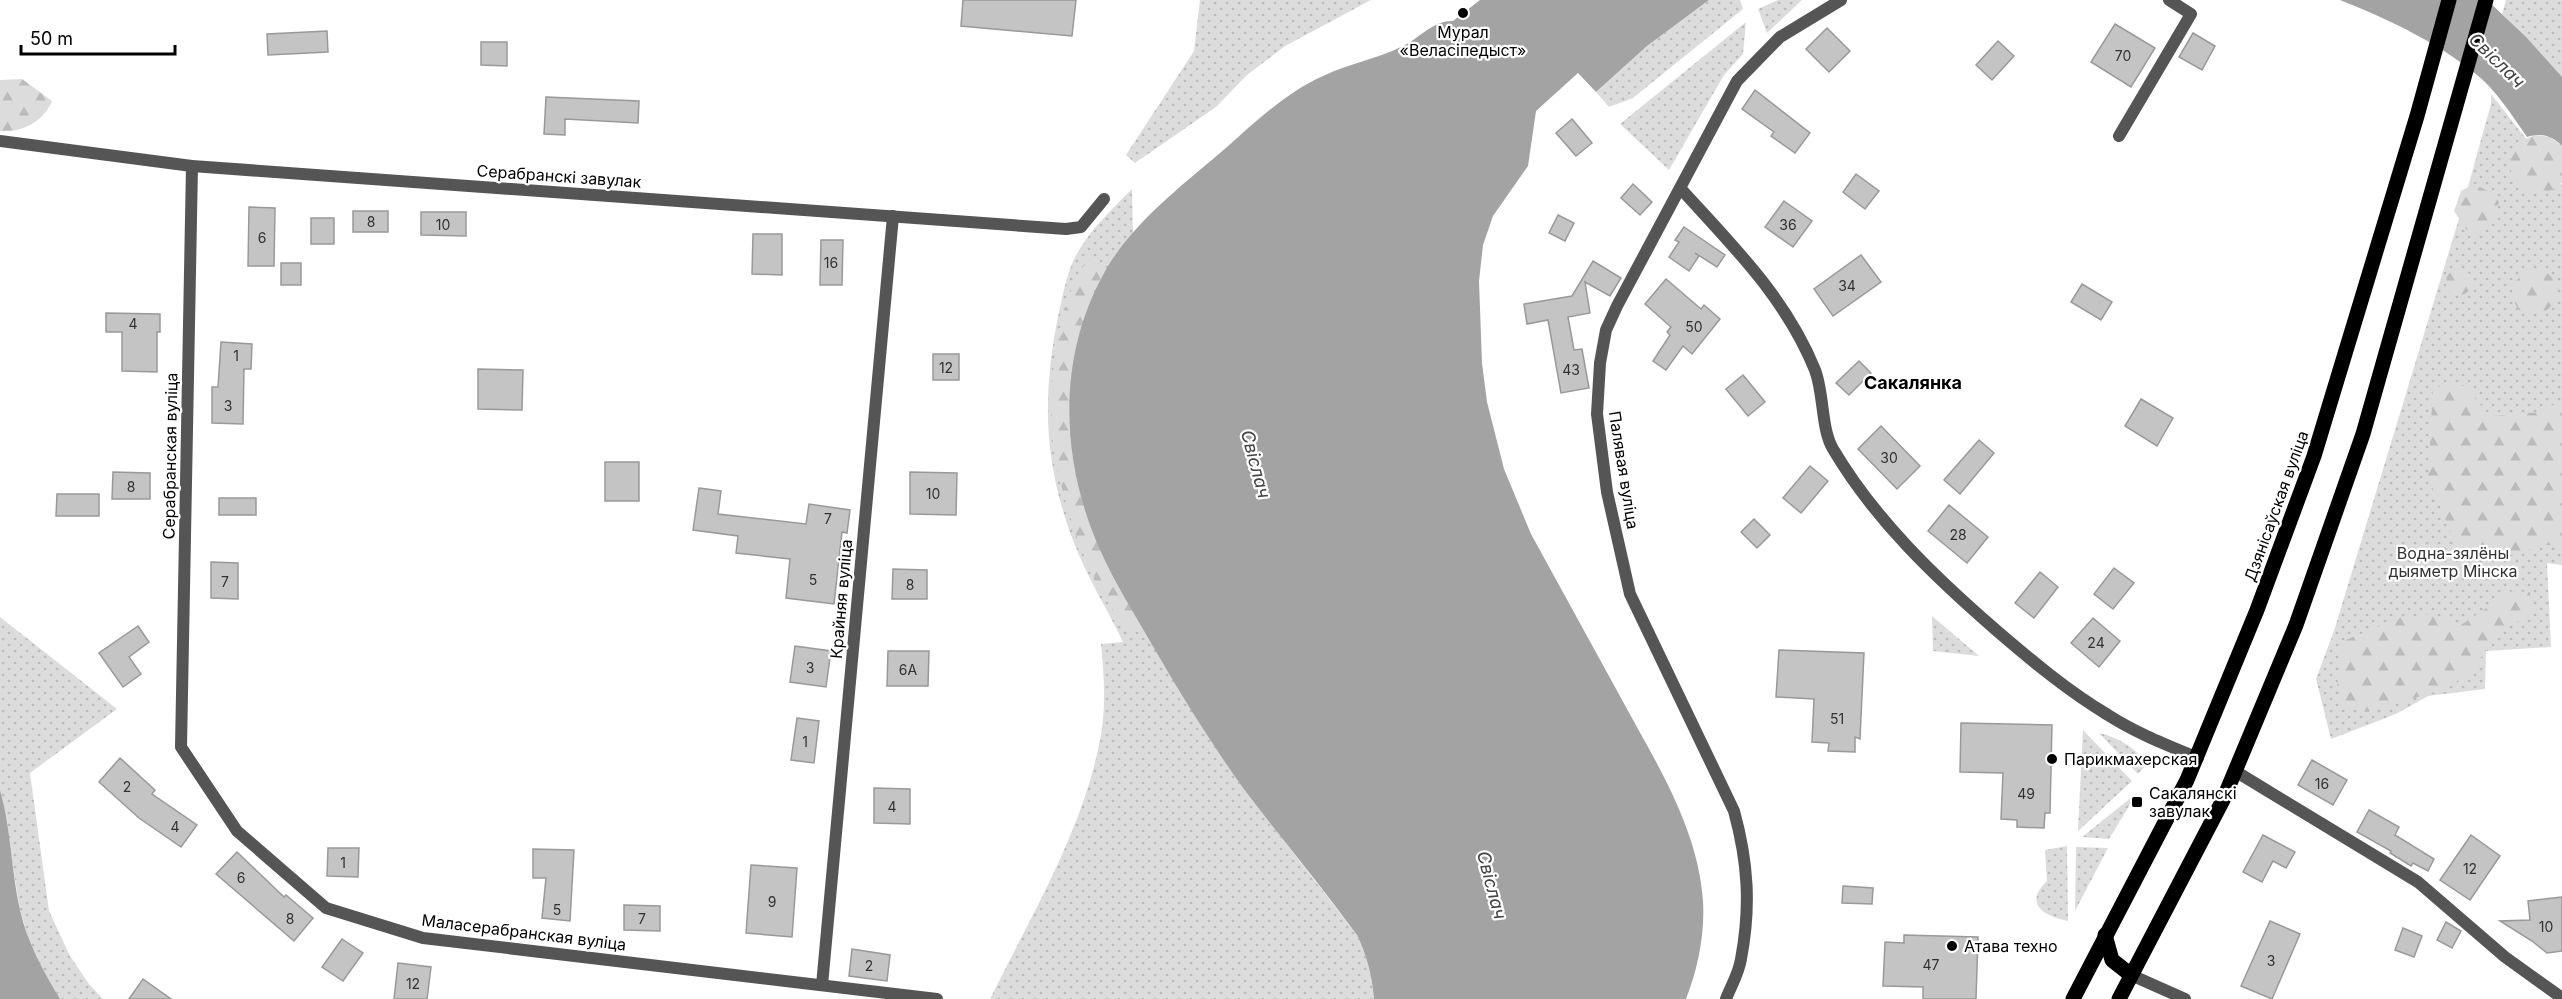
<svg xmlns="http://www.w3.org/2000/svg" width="2562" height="999" font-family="Inter,sans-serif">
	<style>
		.green { fill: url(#green-dots) }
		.forest { fill: url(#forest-firs) }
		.water { fill: #a3a3a3 }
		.building { fill: #c4c4c4; stroke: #999; stroke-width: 1.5 }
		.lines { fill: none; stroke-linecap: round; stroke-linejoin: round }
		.minor { stroke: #555; stroke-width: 12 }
		.primary { stroke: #000; stroke-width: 15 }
		.poi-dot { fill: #000; stroke: #fff; stroke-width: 2 }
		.labels { text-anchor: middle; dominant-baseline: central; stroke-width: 4.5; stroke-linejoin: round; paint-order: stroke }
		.number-label { font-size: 14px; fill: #313131 }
		.poi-label { font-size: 16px; fill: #000; stroke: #fff; text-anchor: start }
		.street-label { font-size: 16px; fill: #000; stroke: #fff }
		.park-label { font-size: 16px; fill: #333; stroke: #fff }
		.water-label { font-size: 18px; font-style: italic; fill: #444; stroke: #fff }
		.neighbourhood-label { font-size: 18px; font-weight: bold; fill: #000; stroke: #fff }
	</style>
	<defs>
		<pattern id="green-dots" width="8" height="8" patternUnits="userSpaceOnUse" patternTransform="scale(1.5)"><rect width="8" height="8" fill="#dcdcdc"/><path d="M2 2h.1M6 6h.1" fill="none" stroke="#bbb" stroke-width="1.8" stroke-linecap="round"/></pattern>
		<pattern id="forest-firs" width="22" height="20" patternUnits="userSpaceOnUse" patternTransform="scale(1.5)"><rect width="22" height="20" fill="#dcdcdc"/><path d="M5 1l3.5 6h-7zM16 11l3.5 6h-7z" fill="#bbb"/></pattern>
	</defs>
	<rect width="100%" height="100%" fill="#fff"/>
	<g class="green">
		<path d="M1200 0H1371L1285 46 1247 75 1216 107 1135 163 1126 155 1194 51Z"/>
		<path d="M1709 0H1740L1743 9 1633 98 1609 107 1596 92 1647 46Z"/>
		<path d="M1778 0H1802L1767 33 1758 9Z"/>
		<path d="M2506 0H2562V77L2502 14Z"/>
		<path d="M1746 22 1743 54 1724 75 1669 170 1620 124Z"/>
		<path d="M2491 94 2562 185V565L2547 563 2551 647 2486 651 2485 689 2428 696 2396 714 2331 739 2316 679 2334 631 2461 212 2491 104Z"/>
		<path d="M1132 189 1133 234 1117 254 1116 582 1209 738 1243 788 1357 935C1367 956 1372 975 1374 999H990C1032 914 1084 829 1101 735 1106 705 1104 674 1101 644L1123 642C1107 608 1086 576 1073 540 1043 462 1042 393 1059 312 1064 290 1068 266 1081 247 1094 226 1114 207 1132 189Z"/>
		<path d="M1932 616 1979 656 1933 651Z"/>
		<path d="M0 617 117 709 30 773 49 911 70 956 89 984 103 999H60L45 975 30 944 20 910 0 790Z"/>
		<path d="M2083 730 2132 781 2078 831Z"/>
		<path d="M2099 733C2114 736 2141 749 2145 766L2138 774Z"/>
		<path d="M2137 793 2109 839 2082 837Z"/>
		<path d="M2067 846 2068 921C2044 916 2023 904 2047 881L2045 850Z"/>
		<path d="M2076 847 2108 848 2075 911Z"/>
	</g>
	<g class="forest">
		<path d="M22 79 52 101C44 121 22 133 0 131V80Z"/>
		<path d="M2536 135 2550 137 2562 146V182C2524 220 2481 150 2536 135Z"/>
		<path d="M2474 184 2494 194 2499 202C2494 217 2489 226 2474 233L2466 229 2454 211 2461 191Z"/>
		<path d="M1088 259 1098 261 1104 272 1093 293 1068 420 1075 472 1101 552 1143 628 1134 633C1089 596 1057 489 1052 432 1047 388 1060 293 1088 259Z"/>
		<circle cx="2459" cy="282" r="13"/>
		<path d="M2530 269C2533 270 2541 269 2544 271 2559 278 2560 303 2545 311 2539 314 2528 313 2521 313L2512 299 2513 283Z"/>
		<path d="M2464 385 2490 416 2543 412 2562 399V545H2547L2510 555 2456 545 2428 477 2433 387Z"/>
		<path d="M2512 591 2530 592 2532 613 2497 634 2472 670 2448 688 2367 712 2345 708 2337 687 2343 641 2400 618 2430 614 2461 625Z"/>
	</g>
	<g class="water">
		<path d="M1480 0H1709L1647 46 1596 92 1578 73 1536 111 1528 166 1493 216 1483 245 1479 281 1482 363 1487 402 1504 469 1531 534C1561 589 1591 643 1621 698 1655 761 1698 827 1703 901 1705 934 1698 968 1686 999H1374C1372 975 1367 956 1357 935 1320 884 1280 837 1243 788 1208 739 1177 688 1147 636 1131 608 1114 581 1101 552 1061 464 1056 361 1103 275 1131 223 1183 185 1227 147 1256 121 1287 92 1323 76 1348 64 1376 59 1401 47 1419 39 1433 20 1453 21Z"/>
		<path d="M2340 0H2487L2527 38 2562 77V146C2551 135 2541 133 2527 137 2514 118 2501 98 2485 82 2446 46 2388 19 2340 0Z"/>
		<path d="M0 790C11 829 11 870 20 910 27 942 43 971 60 999H0Z"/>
	</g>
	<g class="building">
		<path d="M963 0H1076L1072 36 961 26Z"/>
		<path d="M2115 24 2155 48 2131 87 2091 62Z"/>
		<path d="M1827 28 1850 51 1829 72 1806 49Z"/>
		<path d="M327 31 328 52 268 55 267 34Z"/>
		<path d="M2193 33 2215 46 2202 70 2179 57Z"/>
		<path d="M1998 41 2014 56 1992 80 1976 65Z"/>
		<path d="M481 42H507V66L481 65Z"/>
		<path d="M1755 90 1810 133 1795 153 1771 136 1774 132 1742 109Z"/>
		<path d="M546 97 639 101 638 123 565 119V135L544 134Z"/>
		<path d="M1572 119 1592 143 1576 156 1556 133Z"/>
		<path d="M1856 174 1879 191 1865 209 1843 192Z"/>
		<path d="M1633 184 1652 202 1640 215 1621 198Z"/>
		<path d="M1784 201 1812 221 1793 247 1765 227Z"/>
		<path d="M249 207 275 208 274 266H248Z"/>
		<rect x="353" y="211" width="35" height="21"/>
		<path d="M421 212H466V236L421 235Z"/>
		<path d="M1558 215 1574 223 1565 241 1549 233Z"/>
		<rect x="311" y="218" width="23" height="26"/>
		<path d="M1684 227 1725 255 1717 267 1695 253 1699 256 1689 271 1669 257 1679 242 1675 240Z"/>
		<path d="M753 234H782V275L752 274Z"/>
		<path d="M821 240H843L842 285H820Z"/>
		<path d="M1861 255 1881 282 1833 316 1814 289Z"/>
		<path d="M1593 261 1621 278 1610 296 1585 282 1590 313 1568 317 1574 350 1582 349 1589 388 1561 393 1548 320 1527 324 1524 304 1572 296Z"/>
		<rect x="281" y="263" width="20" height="22"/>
		<path d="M1666 279 1701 309 1704 305 1720 319 1692 354 1683 346 1666 370 1653 361 1670 335 1667 332 1671 327 1645 304Z"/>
		<path d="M2082 284 2112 302 2101 320 2071 302Z"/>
		<path d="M106 313 160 314V332H157V372L122 371V332H106Z"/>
		<path d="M221 342 252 344 251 369H244L243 424 212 423V387H218Z"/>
		<rect x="933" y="354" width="26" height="26"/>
		<path d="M1859 361 1871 373 1849 395 1836 383Z"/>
		<path d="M478 369 523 370 522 410 478 409Z"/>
		<path d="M1743 375 1765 402 1748 416 1726 389Z"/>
		<path d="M2141 399 2173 418 2157 446 2125 426Z"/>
		<path d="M1881 426 1920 466 1897 489 1858 449Z"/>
		<path d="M1979 440 1994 453 1960 494 1944 480Z"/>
		<rect x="605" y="462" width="34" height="39"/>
		<path d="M1810 466 1828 481 1801 513 1783 498Z"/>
		<path d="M113 472 150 473V499H112Z"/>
		<path d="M910 472 957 473 956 515 910 514Z"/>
		<path d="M699 488 721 491 718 514 806 524 809 504 850 510 847 533 842 532 834 604 786 598 790 559 736 553 738 536 693 530Z"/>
		<path d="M57 494H99V516H56Z"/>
		<rect x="219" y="498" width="37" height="17"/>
		<path d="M1949 505 1988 537 1967 563 1928 531Z"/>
		<path d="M1754 519 1770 535 1757 548 1741 532Z"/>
		<path d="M211 562 238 563V599L211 598Z"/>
		<path d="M2114 568 2134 583 2113 609 2094 594Z"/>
		<path d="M893 569 927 570V599H892Z"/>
		<path d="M2040 572 2058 587 2034 618 2015 603Z"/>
		<path d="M2093 618 2120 641 2099 667 2071 643Z"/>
		<path d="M138 626 149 642 129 657 141 674 123 687 99 653Z"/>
		<path d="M795 646 831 651 826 687 790 682Z"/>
		<path d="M1779 650 1864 653 1860 739 1855 737V752L1828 751 1829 743 1812 742 1814 699 1776 697Z"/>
		<path d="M888 651H929L928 686H887Z"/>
		<path d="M797 718 819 721 814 763 791 760Z"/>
		<path d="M1961 723 2052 725 2050 813H2045L2044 828 2017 827V820L2001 819 2003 773 1960 772Z"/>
		<path d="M120 758 155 790 152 794 197 825 181 847 139 818 99 782Z"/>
		<path d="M2312 760 2347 780 2333 805 2298 785Z"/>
		<path d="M874 788 910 789V824L874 823Z"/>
		<path d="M2369 810 2399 827 2395 835 2434 859 2428 871 2413 863 2411 866 2390 853 2391 851 2357 832Z"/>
		<path d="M2263 835 2295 852 2286 868 2273 861 2262 882 2243 872Z"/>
		<path d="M2471 835 2500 856 2470 900 2440 880Z"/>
		<path d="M328 848H359L358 877 327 876Z"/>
		<path d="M533 849 574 850 570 921 542 918 546 878H533Z"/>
		<path d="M237 852 284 897 286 895 313 918 294 941 216 874Z"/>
		<path d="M751 865 797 868 792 937 746 933Z"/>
		<path d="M1843 886 1873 888 1872 904 1842 903Z"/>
		<path d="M2562 897V951L2547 953 2532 941 2500 921 2530 920 2528 901Z"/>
		<path d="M624 905 660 906V931L624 930Z"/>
		<path d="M2270 921 2300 934 2272 999 2241 986Z"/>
		<path d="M2446 922 2461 931 2452 948 2437 940Z"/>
		<path d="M2403 928 2422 936 2414 957 2395 950Z"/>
		<path d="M1904 935 1978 937 1976 999H1923V987L1883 986 1885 942 1904 943Z"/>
		<path d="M342 939 363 953 343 981 322 967Z"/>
		<path d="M852 949 890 955 887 981 849 976Z"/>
		<path d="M398 963 431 967 427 999H394Z"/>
		<path d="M143 979 171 999H129Z"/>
	</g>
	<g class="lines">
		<g class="minor">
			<path d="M2119 136 2191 14 2169 0"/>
			<path d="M0 141 192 166 1066 229 1081 227 1104 199"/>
			<path d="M192 166 181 747 237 831 326 908 423 938 937 999"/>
			<path d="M1681 189C1733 246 1786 298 1815 370 1824 393 1821 429 1833 449 1875 520 1935 577 1996 630 2032 661 2068 691 2108 715 2136 733 2167 745 2198 758"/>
			<path d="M2235 771 2418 882 2505 957 2562 998"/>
			<path d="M2131 975 2185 999"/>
			<path d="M822 985 893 216"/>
			<path d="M1726 999C1731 986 1739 973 1741 959 1751 906 1748 862 1734 811L1630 594 1607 492 1597 414 1600 363 1606 330 1617 306 1737 81 1780 37 1841 0"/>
		</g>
		<g class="primary">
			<path d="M2105 935 2112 960 2131 975"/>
			<path d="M2073 999 2187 780 2257 610 2314 456 2417 116 2449 0"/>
			<path d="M2119 999 2223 800 2296 625 2363 434 2486 0"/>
		</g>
	</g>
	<g class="poi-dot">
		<circle cx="1463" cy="13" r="6"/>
		<circle cx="2052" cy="759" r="6"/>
		<rect x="2131" y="796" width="12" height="12" rx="3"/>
		<circle cx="1952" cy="946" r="6"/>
	</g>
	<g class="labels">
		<g class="number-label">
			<text x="2123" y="55">70</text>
			<text x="371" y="221">8</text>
			<text x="443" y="224">10</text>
			<text x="1788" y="224">36</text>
			<text x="262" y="237">6</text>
			<text x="831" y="262">16</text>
			<text x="1847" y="285">34</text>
			<text x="133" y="323">4</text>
			<text x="1694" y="326">50</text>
			<text x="236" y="355">1</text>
			<text x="946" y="367">12</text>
			<text x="1571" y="369">43</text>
			<text x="228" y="405">3</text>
			<text x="1889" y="457">30</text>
			<text x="131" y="486">8</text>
			<text x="933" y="493">10</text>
			<text x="828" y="518">7</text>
			<text x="1958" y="534">28</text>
			<text x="813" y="579">5</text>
			<text x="225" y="581">7</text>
			<text x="910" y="584">8</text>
			<text x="2096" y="642">24</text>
			<text x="810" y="667">3</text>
			<text x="908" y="669">6А</text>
			<text x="1837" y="718">51</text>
			<text x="805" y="741">1</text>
			<text x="2322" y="783">16</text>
			<text x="127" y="786">2</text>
			<text x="2026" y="793">49</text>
			<text x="892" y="806">4</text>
			<text x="175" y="826">4</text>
			<text x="343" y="862">1</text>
			<text x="2470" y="868">12</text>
			<text x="241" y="877">6</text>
			<text x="772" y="901">9</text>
			<text x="557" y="909">5</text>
			<text x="290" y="918">8</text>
			<text x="642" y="918">7</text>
			<text x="2546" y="926">10</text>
			<text x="2271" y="960">3</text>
			<text x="1931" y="964">47</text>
			<text x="869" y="965">2</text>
			<text x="413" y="983">12</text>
		</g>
		<g class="poi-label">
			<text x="1463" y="32" text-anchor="middle">Мурал<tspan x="1463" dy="18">«Веласіпедыст»</tspan></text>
			<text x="2064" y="759">Парикмахерская</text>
			<text x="2149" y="793">Сакалянскі<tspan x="2149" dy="18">завулак</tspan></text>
			<text x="1964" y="946">Атава техно</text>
		</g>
		<g class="street-label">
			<text transform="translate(559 176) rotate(4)">Серабранскі завулак</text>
			<text transform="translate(170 456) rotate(-89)">Серабранская вуліца</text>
			<text transform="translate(1624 470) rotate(81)">Палявая вуліца</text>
			<text transform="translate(2276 506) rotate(-70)">Дзянісаўская вуліца</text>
			<text transform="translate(841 599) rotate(-85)">Крайняя вуліца</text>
			<text transform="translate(524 932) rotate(7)">Маласерабранская вуліца</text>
		</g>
		<g class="park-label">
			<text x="2453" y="553">Водна-зялёны<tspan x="2453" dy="18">дыяметр Мінска</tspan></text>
		</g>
		<g class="water-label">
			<text transform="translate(2497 60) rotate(44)">Свіслач</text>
			<text transform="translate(1256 464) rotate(75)">Свіслач</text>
			<text transform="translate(1492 885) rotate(75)">Свіслач</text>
		</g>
		<g class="neighbourhood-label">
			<text x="1913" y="382">Сакалянка</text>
		</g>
	</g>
	<path d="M21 45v9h154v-9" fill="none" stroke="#000000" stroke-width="3"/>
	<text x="30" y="45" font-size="18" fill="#000000" stroke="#ffffff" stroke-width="4.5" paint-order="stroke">50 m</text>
</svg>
